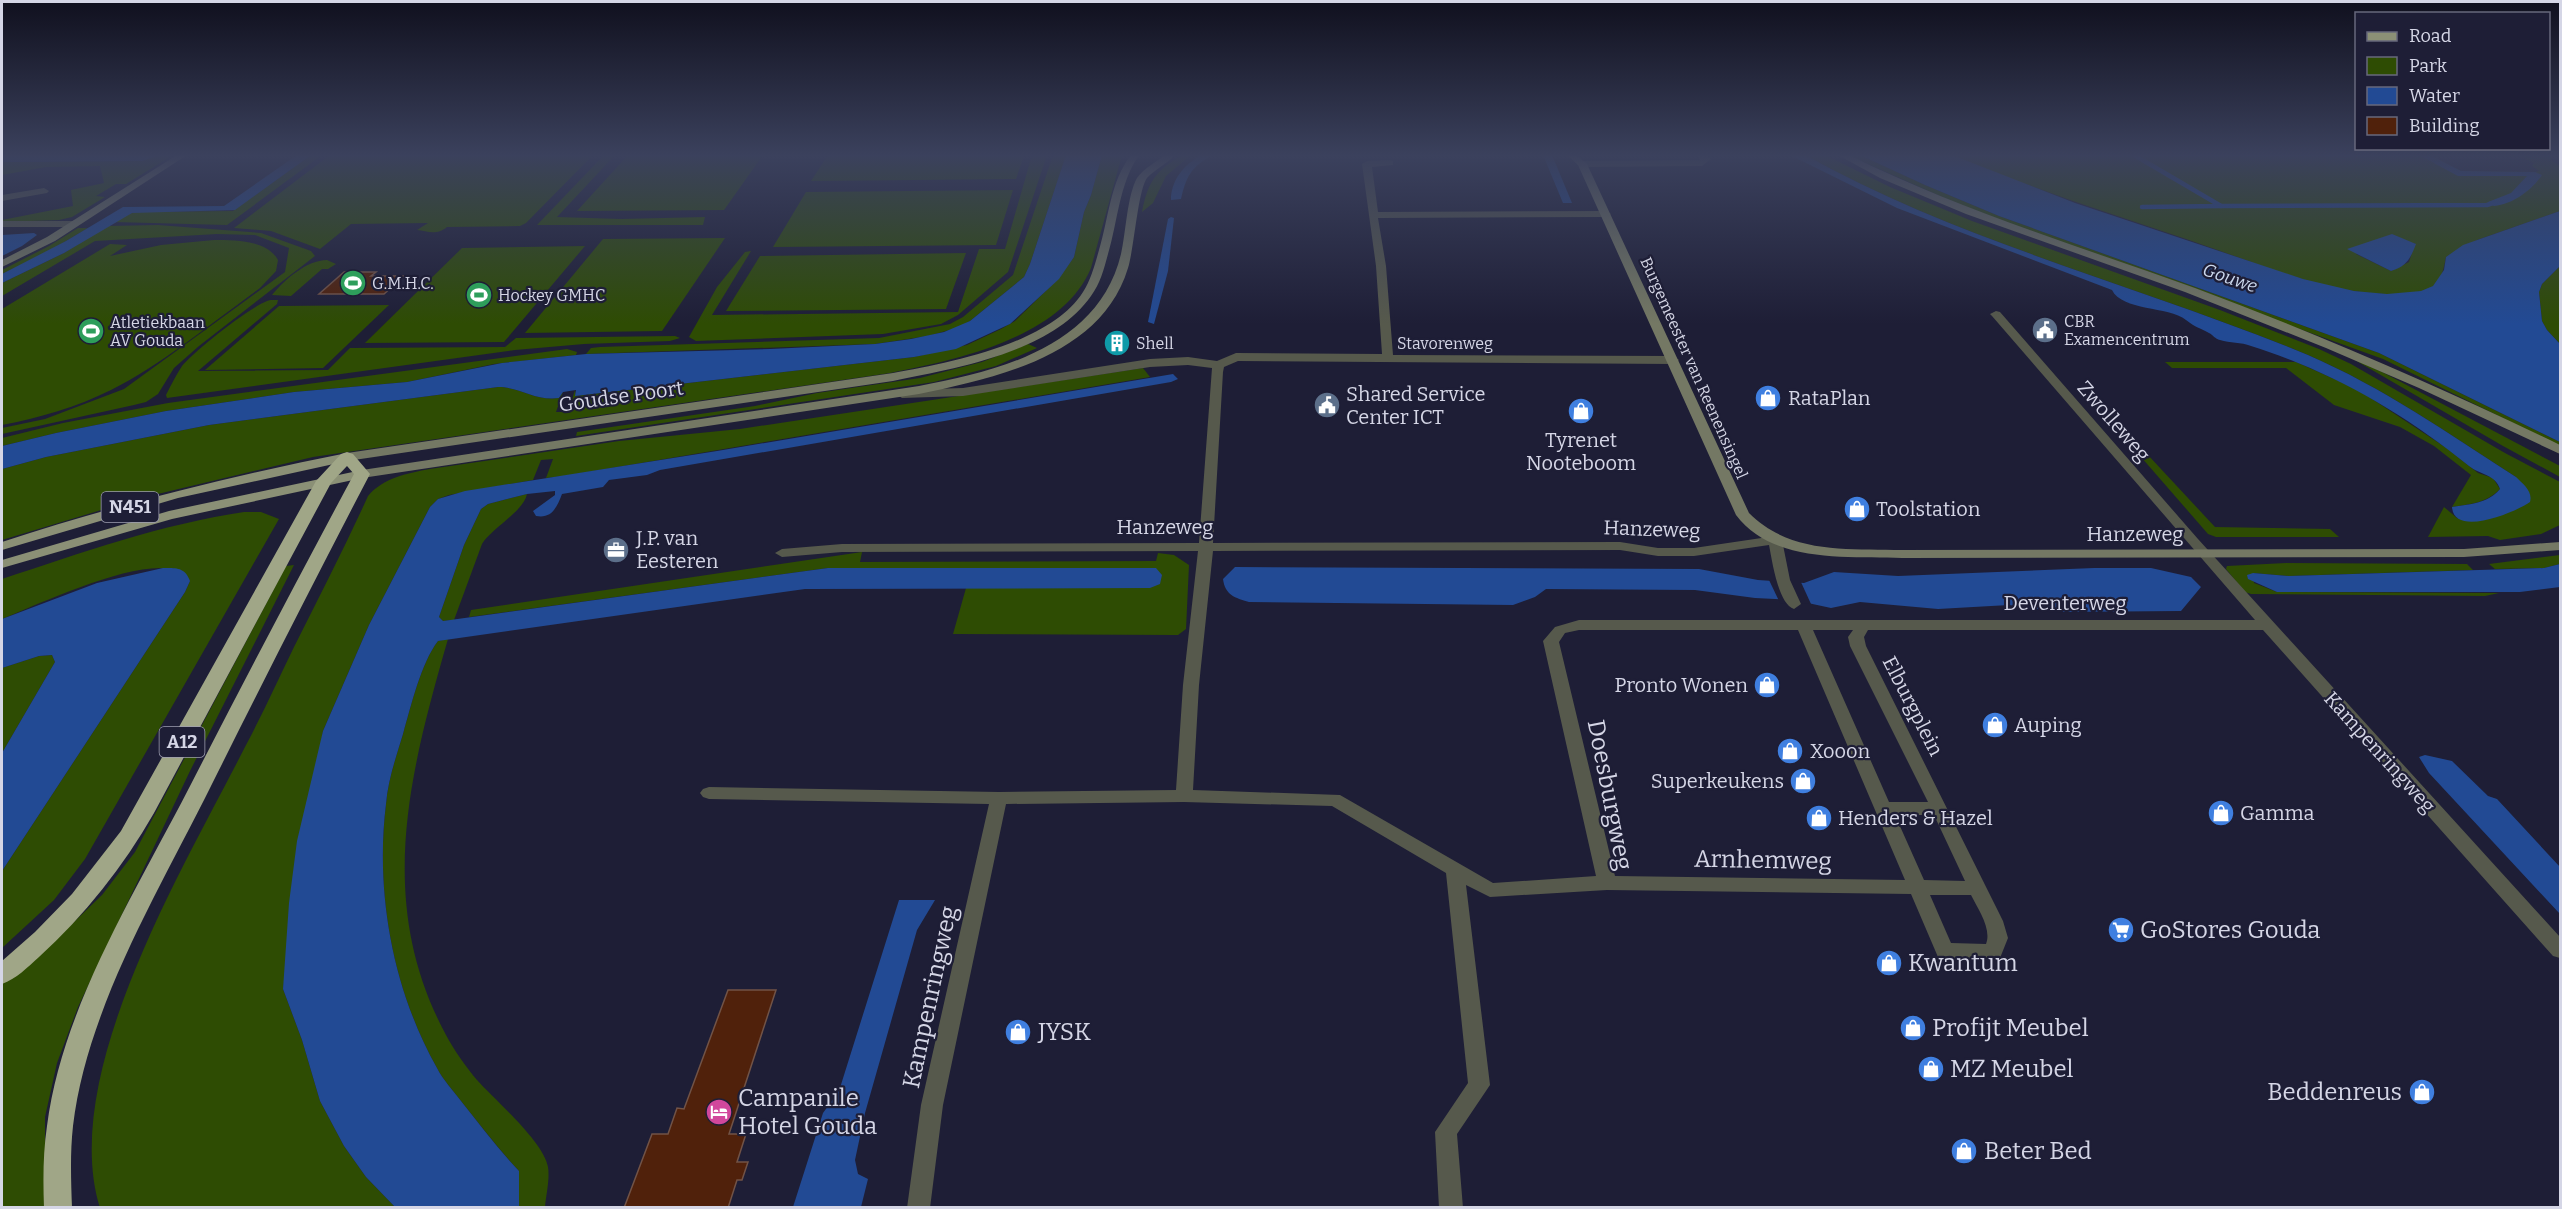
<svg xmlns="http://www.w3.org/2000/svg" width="2562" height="1209" font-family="Bitter,serif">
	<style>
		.green { fill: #2e4c03; fill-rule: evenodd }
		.water { fill: #224a94 }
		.pier { fill: #1e1e36 }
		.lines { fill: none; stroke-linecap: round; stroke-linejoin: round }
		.stream { stroke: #224a94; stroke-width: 4.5 }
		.building { fill: #50210b; stroke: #715347; stroke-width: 1.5 }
		.street { fill: #56594c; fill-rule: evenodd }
		.secondary { fill: #747864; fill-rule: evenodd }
		.primary { fill: #8b9076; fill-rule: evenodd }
		.highway { fill: #a0a687; fill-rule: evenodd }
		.labels { text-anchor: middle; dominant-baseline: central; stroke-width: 4.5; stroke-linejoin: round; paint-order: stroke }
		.far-poi-label { font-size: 16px; fill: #d5d6e6; stroke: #1e1e36; text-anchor: start }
		.far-street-label { font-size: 16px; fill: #d5d6e6; stroke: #1e1e36 }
		.far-water-label { font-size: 18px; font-style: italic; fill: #ccd8ed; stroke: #1e1e36 }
		.shield { fill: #1e1e36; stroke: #9e9fb1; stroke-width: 1.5 }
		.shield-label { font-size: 18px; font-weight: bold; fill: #d5d6e6 }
		.poi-label { font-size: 20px; fill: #d5d6e6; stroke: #1e1e36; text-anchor: start }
		.street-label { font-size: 20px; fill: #d5d6e6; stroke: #1e1e36 }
		.near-street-label { font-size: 24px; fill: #d5d6e6; stroke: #1e1e36 }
		.near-poi-label { font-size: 24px; fill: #d5d6e6; stroke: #1e1e36; text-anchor: start }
	</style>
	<rect width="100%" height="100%" fill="#1e1e36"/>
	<g class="green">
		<path d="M160 155H173L126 184H116L96 196 105 197 72 217 59 220 2 222V220L73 206 71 190 104 183 100 166 46 167 2 175V162L142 161Z"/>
		<path d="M311 155H322L227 225 114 222 128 214 137 212 233 211Z"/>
		<path d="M330 155H593L526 223 520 226 447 227C436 236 427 231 417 230L428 223 351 224 320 249 271 231 234 228Z"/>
		<path d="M604 155H615L557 217 621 219 705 217 703 225H537Z"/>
		<path d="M628 155H763L724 210 577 211Z"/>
		<path d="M828 155H1024L1016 179 811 181Z"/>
		<path d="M1032 155H1047L1008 272 958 315 941 324 883 334 696 341 689 337 717 287 745 252 751 251 712 315 958 312 979 249H1005Z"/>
		<path d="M1053 155H1066L1030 264 1024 277 970 321 960 327 928 336 875 344 586 354 591 348 600 347 879 338 950 324 963 317 1013 275Z"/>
		<path d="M1102 155H1122L1091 268C1062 338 956 360 890 373L313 457 141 498 2 540V469L46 457 209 425 498 387C521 387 534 401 559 398L563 392 556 412H568L575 390 576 396 914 357 967 345 1001 329 1015 321 1058 279 1074 257 1084 212 1091 195Z"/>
		<path d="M1182 155H1191L1166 176 1153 203 1142 212C1148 182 1155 171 1182 155Z"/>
		<path d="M1805 155H1825L1890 187 1972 221 2220 310 2319 349 2351 364 2505 453 2560 482V525L2541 534 2500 540 2488 536 2428 537 2444 507 2457 518 2468 521 2516 477C2448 433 2382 387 2308 355 2142 286 1963 243 1805 155Z"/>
		<path d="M1848 155H1860L1925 185 1999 216 2379 353 2560 442V446L2383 359 1976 212Z"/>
		<path d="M1952 155H2430L2461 171 2535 172 2539 171 2532 166 2534 163 2517 155H2559H2554L2551 160 2560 166V211L2477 240 2446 257C2444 267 2442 279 2434 286 2415 302 2348 291 2326 286 2281 274 2236 256 2192 241 2111 214 2030 188 1952 155ZM2415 243 2409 262 2391 271 2356 254Z"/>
		<path d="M1013 190 996 245 773 247 806 192Z"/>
		<path d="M158 225 261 233 311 251 315 256 199 346 174 368 158 394 146 402 134 405 2 434V428L45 419 124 389 285 272 289 248 255 235 217 234 95 241 2 296V283L64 253 107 226Z"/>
		<path d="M78 228H88L44 254 2 274V270L49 246Z"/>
		<path d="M725 238 662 331 525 333 603 239Z"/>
		<path d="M214 240C235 240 267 240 278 260L276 271 260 288C214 321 161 365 111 390 77 407 39 418 2 425V309L110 244 127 245 110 256 161 245Z"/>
		<path d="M585 246 504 342 365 343 462 248Z"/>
		<path d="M966 253 946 309 726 311 760 256Z"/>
		<path d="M327 260 336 264 328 269H322L291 296 272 295C284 280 307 260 327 260Z"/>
		<path d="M2560 266V344L2547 330 2542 321 2539 292 2542 284Z"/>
		<path d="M271 300H278L277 304 198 371 328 370 350 348 505 347 516 338 675 336 680 338 670 341 584 344 515 350 167 398 166 395C171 385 176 375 182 366 193 352 255 302 271 300Z"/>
		<path d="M389 305 323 368 205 370 279 306Z"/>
		<path d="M1028 344 1037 348 996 366 934 382 576 436 577 432 755 406 817 393 920 378 982 362Z"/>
		<path d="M567 349 577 352 576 355 494 364 407 382 294 392 166 411 56 433 2 446V438L63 423 168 403Z"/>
		<path d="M2348 356 2382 372 2560 466V477L2503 446Z"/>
		<path d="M2165 362H2296L2357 389 2448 449 2478 473 2493 478 2500 489C2487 503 2470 504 2452 507L2471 475 2434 446 2400 427 2334 405 2286 368H2172Z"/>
		<path d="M1143 368 1150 377 564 476 546 478 553 459 541 460 533 480 449 495 438 499 430 507 369 625 323 731 283 989 302 1040 320 1101 344 1146 366 1177 395 1207 100 1208C58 1073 186 864 246 745 263 713 278 680 294 647 319 597 345 547 368 496 383 478 408 473 430 469L619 441 740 429Z"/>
		<path d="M2101 411H2107L2215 527 2330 529 2339 537H2216L2208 534Z"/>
		<path d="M527 494C524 511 492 528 482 544L454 620 443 621 439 617 464 545 481 509 488 504Z"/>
		<path d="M244 512H261L279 519 85 859 54 900 2 948V871L185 592 190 581C181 577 169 569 160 568 117 568 43 602 2 619V579C81 553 162 524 244 512Z"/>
		<path d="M862 552 860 562 1156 561 1158 553 1174 555 1189 565 1186 629 1178 635 953 634 966 588H1150L1155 568H828L469 617 471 610Z"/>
		<path d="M2560 555V564L2544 568 2495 569 2489 564Z"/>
		<path d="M2286 563 2467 564 2473 570 2289 576 2253 573 2254 583 2277 592 2499 593 2485 596 2251 594 2245 592 2226 569 2227 566Z"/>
		<path d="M294 565 190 771 78 1007 57 1063 45 1117V1207L2 1208V982L49 946 102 895 135 852 286 566Z"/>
		<path d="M448 639C409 775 375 903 446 1035 454 1050 466 1067 477 1080 495 1100 544 1142 548 1167 550 1179 546 1195 545 1207H519V1171C498 1148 480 1125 461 1101 453 1090 443 1080 437 1068 393 990 375 893 386 804 388 780 396 757 403 734 411 706 421 663 438 641Z"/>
		<path d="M52 655 55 662 2 753V668L39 656Z"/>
	</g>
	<g class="water">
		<path d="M2 155H160L142 161 2 162Z"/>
		<path d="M297 155H311L235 210 132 213 64 253 2 283V274L66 241 123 207 224 206Z"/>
		<path d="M1066 155H1102L1091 195 1084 212 1074 257 1059 279 1010 324 956 349 914 357 575 396 576 390 563 392 559 398C534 401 521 387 498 387L209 425 46 457 2 469V446L56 433 166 411 294 392 407 382 502 363 586 354 770 349 875 344 911 339 944 332 970 321 1024 277 1030 264Z"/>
		<path d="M1201 155H1213C1190 167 1186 178 1181 199L1171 200C1171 180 1184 165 1201 155Z"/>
		<path d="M1543 155H1552L1572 203H1563Z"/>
		<path d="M1790 155H1805C1963 243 2142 286 2308 355 2382 387 2448 433 2516 477 2523 484 2533 491 2530 502 2516 512 2454 538 2452 507 2470 504 2487 504 2500 489 2495 474 2480 475 2469 466 2417 424 2360 388 2298 363 2283 357 2267 351 2251 346 2241 342 2230 343 2220 340 2215 339 2213 335 2209 333 2198 327 2196 328 2186 320 2168 306 2122 311 2112 290L1897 208Z"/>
		<path d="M1860 155H1952L2075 203 2303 279 2354 291 2387 294 2421 291 2433 286 2444 270 2446 257 2463 245 2560 211V266L2542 284 2539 292 2542 321 2547 330 2560 344V442L2379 353 1999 216 1925 185Z"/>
		<path d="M2419 155H2430L2461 171 2535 172 2542 175C2531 191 2513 204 2494 206L2488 202 2511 193 2527 176H2458Z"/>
		<path d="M1171 217 1174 218 1168 271 1154 324 1148 322 1168 219Z"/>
		<path d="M34 233 37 235 22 246 2 256V235Z"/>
		<path d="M2392 234 2416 244C2410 259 2407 266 2391 271L2347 249Z"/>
		<path d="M1173 374 1178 379 1171 382 660 470 647 475 609 480 603 487 562 494C557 507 552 519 536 516L533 511 555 495V491L527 494 488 504 481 509 464 545 439 617 443 621 828 568H1156L1162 575 1160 584 1150 588 805 589 438 641C421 663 411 706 403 734 396 757 388 780 386 804 375 893 393 990 437 1068 443 1080 453 1090 461 1101 480 1125 498 1149 519 1171V1206L395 1207 366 1177 344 1146 320 1101 302 1040 283 989 289 903 297 841 323 731 369 625 430 507 438 499 465 491 717 451Z"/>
		<path d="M2560 564V587L2520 592H2277L2248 579 2247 575 2253 573 2289 576 2544 568Z"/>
		<path d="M1235 567 1699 569 1758 580 1804 583 1834 572 1898 576 2094 568H2151L2191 577 2201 587 2181 611 2060 612 2009 605 1938 609 1860 602 1831 608 1794 600 1755 598 1695 590 1546 589 1535 597 1513 605 1249 602C1235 598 1225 595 1223 579Z"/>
		<path d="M163 568C176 568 185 567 190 581L185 592 2 871V753L55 662 52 655 39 656 2 668V619L97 583Z"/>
		<path d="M2425 755 2452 761 2488 796 2497 799 2560 867V914L2429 773 2419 757Z"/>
		<path d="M899 900H935L917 930 865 1113 855 1160 858 1174 868 1179 861 1207H793L823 1113 839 1091Z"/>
	</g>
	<path class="pier" d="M1769 580H1800L1811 604 1780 603Z"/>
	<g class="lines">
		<g class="stream">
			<path d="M2134 155 2221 206 2142 207"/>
			<path d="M2221 206 2487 205 2499 201"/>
		</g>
	</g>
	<g class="building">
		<path d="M344 272H376L371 276H404L384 294H319Z"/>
		<path d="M728 990H776L729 1134H746L737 1162H748L742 1180H737L728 1208H624L652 1134H668L677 1108 684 1109Z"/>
	</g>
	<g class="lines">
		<g class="street">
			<path d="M1697 155H1706L1711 159 1702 166 1582 167 1577 164 1582 161 1700 160Z"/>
			<path d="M1390 160 1393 161V165L1372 167 1378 212 1606 211 1611 214 1606 217 1378 218 1386 266 1393 355 1673 356 1679 360 1673 364 1238 361 1224 367 1223 372 1213 543 1620 542 1658 548H1694L1775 536 1782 540 1790 580 1801 604 1794 609C1778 604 1772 560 1769 545L1694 556H1658L1620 550 1213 551 1199 685 1193 790 1340 795 1493 883 1596 876 1543 641 1555 627 1579 620H2255L1992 316 1990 314 1996 311 2000 312 2198 539 2560 937V958L2553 956 2263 630H1868L1864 637 1866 646 2003 921 2008 938 2000 958 1993 960 1945 959 1938 957 1911 894 1607 890 1490 897 1466 885 1490 1085 1457 1134 1463 1208H1439L1435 1132 1468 1083 1446 873 1332 806 1184 802 1006 804 943 1105 930 1208H907L921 1105 989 804 709 799 703 797 700 793 703 789 709 787 999 792 1176 790 1183 685 1198 551 842 552 782 557 775 553 782 549 842 544 1199 543 1212 368 1188 365 1150 367 963 396 902 398 896 394 902 390 963 388 1150 359 1188 357 1217 361 1236 353 1382 354 1376 266 1362 164 1367 161ZM1579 630H1798L1905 880 1615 876 1559 642 1565 633ZM1813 630H1853L1848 637 1850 646 1928 802H1889ZM1895 815H1934L1965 881 1924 880ZM1930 895H1971C1978 909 1992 929 1986 944L1951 943Z"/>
			<path d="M44 188 49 191 47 193 2 201V195Z"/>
			<path d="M2 221H73L78 224 73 227H2Z"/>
		</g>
		<g class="secondary">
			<path d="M177 155H187L55 241 2 267V260L47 237Z"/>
			<path d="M1131 155H1139C1119 184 1118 221 1108 254 1104 269 1100 284 1091 296 1051 353 956 368 893 381L347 461 340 457 347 453 893 373C949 363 1050 344 1083 292 1091 280 1095 264 1099 250 1109 217 1110 182 1131 155Z"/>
			<path d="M1166 155H1175C1167 164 1155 169 1147 178 1138 190 1134 249 1128 268 1102 355 997 378 919 394L362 478 355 474 362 470 919 386C1000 371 1099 346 1121 254 1126 233 1127 196 1137 178 1143 169 1157 161 1166 155Z"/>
			<path d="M1567 155H1576L1587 164 1749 513C1791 555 1848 548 1902 550L2464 549 2560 542V550L2464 557 1902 558C1848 556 1773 564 1736 515L1578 165Z"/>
			<path d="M1838 155H1849C1960 210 2078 246 2195 288 2319 334 2441 387 2560 445V454L2419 388 2326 348 2185 292 1966 214 1880 178Z"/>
		</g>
		<g class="primary">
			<path d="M347 453 352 454 354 457 352 460 178 498 2 550V542C115 505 230 476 347 453Z"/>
			<path d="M362 470 369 474 367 477 172 519 2 568V560L169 511Z"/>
		</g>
		<path class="highway" d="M347 452 353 454 370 474C316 577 263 682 211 786 159 891 87 1008 73 1126 70 1153 71 1180 72 1208H44C43 1180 43 1153 47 1126 62 1008 135 893 189 788 243 683 298 578 354 474L347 466 331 483 154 813C123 867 85 915 39 957 28 967 16 979 2 984V961L35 932 72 894 121 831 316 481 341 454Z"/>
	</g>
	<linearGradient id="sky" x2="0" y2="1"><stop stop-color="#10101e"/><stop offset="0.48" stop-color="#3b415d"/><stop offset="1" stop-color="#3b415d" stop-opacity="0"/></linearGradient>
	<rect width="2562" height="324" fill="url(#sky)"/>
	<defs>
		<symbol id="stadium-disc" viewBox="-11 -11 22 22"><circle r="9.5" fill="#2e9e5b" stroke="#1e1e36"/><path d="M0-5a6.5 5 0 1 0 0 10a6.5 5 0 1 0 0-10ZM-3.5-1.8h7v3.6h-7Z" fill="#fff"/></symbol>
		<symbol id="civic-disc" viewBox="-11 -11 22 22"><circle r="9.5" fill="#5c6f8a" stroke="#1e1e36"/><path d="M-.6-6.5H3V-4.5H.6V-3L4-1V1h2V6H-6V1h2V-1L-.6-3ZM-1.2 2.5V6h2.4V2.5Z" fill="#fff"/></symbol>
		<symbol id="building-disc" viewBox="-11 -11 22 22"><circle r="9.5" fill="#0f9aa8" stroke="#1e1e36"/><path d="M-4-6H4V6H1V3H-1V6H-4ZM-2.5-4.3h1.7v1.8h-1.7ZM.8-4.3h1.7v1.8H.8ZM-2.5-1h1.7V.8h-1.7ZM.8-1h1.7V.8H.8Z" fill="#fff"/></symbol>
		<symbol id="shop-disc" viewBox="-11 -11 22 22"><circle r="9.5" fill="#3f7fe0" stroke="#1e1e36"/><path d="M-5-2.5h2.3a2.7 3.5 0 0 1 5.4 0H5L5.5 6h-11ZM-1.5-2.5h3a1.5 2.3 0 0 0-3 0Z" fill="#fff"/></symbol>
		<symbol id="office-disc" viewBox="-11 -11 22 22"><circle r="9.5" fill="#5c6f8a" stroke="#1e1e36"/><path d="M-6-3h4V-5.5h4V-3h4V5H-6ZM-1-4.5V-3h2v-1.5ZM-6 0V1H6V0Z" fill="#fff"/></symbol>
		<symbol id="supermarket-disc" viewBox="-11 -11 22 22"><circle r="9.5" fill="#3f7fe0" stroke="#1e1e36"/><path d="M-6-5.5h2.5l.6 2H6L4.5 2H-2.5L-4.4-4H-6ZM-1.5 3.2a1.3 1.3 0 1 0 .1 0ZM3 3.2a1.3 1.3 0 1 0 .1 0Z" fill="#fff"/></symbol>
		<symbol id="hotel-disc" viewBox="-11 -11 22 22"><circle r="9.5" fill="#d1479c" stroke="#1e1e36"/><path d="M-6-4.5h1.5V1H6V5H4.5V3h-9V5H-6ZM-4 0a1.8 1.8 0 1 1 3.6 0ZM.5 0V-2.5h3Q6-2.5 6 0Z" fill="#fff"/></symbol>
	</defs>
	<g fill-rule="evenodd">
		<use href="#stadium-disc" x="338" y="268" width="30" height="30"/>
		<use href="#stadium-disc" x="464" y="280" width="30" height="30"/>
		<use href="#civic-disc" x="2030" y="315" width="30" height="30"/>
		<use href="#stadium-disc" x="76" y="316" width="30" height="30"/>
		<use href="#building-disc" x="1102" y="328" width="30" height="30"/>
		<use href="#shop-disc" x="1753" y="383" width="30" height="30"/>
		<use href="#civic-disc" x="1312" y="390" width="30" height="30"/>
		<use href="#shop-disc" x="1566" y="396" width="30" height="30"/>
		<use href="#shop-disc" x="1842" y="494" width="30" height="30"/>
		<use href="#office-disc" x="601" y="535" width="30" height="30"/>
		<use href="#shop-disc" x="1752" y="670" width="30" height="30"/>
		<use href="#shop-disc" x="1980" y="710" width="30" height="30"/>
		<use href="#shop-disc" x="1775" y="736" width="30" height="30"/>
		<use href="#shop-disc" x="1788" y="766" width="30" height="30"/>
		<use href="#shop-disc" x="2206" y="798" width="30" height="30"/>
		<use href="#shop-disc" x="1804" y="803" width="30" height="30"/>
		<use href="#supermarket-disc" x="2106" y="915" width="30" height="30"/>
		<use href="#shop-disc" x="1874" y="948" width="30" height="30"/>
		<use href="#shop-disc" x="1898" y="1013" width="30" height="30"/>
		<use href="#shop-disc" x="1003" y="1017" width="30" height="30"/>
		<use href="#shop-disc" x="1916" y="1054" width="30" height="30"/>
		<use href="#shop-disc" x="2407" y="1077" width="30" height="30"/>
		<use href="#hotel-disc" x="704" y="1097" width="30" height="30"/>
		<use href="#shop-disc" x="1949" y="1136" width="30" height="30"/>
	</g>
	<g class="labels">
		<g class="far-poi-label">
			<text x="372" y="283">G.M.H.C.</text>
			<text x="498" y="295">Hockey GMHC</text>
			<text x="2064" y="321">CBR<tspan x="2064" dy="18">Examencentrum</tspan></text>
			<text x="110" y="322">Atletiekbaan<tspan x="110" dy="18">AV Gouda</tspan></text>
			<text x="1136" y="343">Shell</text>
		</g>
		<g class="far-street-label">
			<text x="1445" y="343">Stavorenweg</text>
			<text transform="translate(1694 368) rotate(66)">Burgemeester van Reenensingel</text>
		</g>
		<g class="far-water-label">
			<text transform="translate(2230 278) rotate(19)">Gouwe</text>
		</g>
		<g class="shield">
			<rect x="101.5" y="492" width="57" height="30" rx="4.5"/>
			<rect x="159.5" y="727" width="45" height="30" rx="4.5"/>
		</g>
		<g class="shield-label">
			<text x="130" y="507">N451</text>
			<text x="182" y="742">A12</text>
		</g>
		<g class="poi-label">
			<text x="1346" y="394">Shared Service<tspan x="1346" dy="23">Center ICT</tspan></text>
			<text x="1788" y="398">RataPlan</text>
			<text x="1581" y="440" text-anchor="middle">Tyrenet<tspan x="1581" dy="23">Nooteboom</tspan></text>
			<text x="1876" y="509">Toolstation</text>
			<text x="636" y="538">J.P. van<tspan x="636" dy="23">Eesteren</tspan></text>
			<text x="1748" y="685" text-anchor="end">Pronto Wonen</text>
			<text x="2014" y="725">Auping</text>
			<text x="1810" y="751">Xooon</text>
			<text x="1784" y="781" text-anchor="end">Superkeukens</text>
			<text x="2240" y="813">Gamma</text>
			<text x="1838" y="818">Henders &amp; Hazel</text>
		</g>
		<g class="street-label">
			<text transform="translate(621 396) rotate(-8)">Goudse Poort</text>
			<text transform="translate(2114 421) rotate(49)">Zwolleweg</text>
			<text x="1165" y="527">Hanzeweg</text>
			<text transform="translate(1652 529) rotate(2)">Hanzeweg</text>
			<text x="2135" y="534">Hanzeweg</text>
			<text x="2065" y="603">Deventerweg</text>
			<text transform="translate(1913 706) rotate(63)">Elburgplein</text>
			<text transform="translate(2380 752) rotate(48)">Kampenringweg</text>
		</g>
		<g class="near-street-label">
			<text transform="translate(1610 795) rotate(79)">Doesburgweg</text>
			<text transform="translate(1763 860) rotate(1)">Arnhemweg</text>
			<text transform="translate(930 997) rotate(-78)">Kampenringweg</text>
		</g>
		<g class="near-poi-label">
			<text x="2140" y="930">GoStores Gouda</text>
			<text x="1908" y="963">Kwantum</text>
			<text x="1932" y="1028">Profijt Meubel</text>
			<text x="1038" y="1032">JYSK</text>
			<text x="1950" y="1069">MZ Meubel</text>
			<text x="2402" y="1092" text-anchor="end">Beddenreus</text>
			<text x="738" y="1098">Campanile<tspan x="738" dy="28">Hotel Gouda</tspan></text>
			<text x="1984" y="1151">Beter Bed</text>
		</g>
	</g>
	<rect width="2562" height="1209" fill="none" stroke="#d5d6e6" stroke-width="6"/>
	<rect x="2355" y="12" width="195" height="138" fill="#1e1e36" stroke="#67687c" stroke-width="1.5"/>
	<rect x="2367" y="32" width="30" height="9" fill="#8b9076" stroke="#67687c" stroke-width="1.5"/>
	<text x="2409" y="42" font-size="18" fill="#d5d6e6">Road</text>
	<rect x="2367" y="57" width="30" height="18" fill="#2e4c03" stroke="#67687c" stroke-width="1.5"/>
	<text x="2409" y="72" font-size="18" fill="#d5d6e6">Park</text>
	<rect x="2367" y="87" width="30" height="18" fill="#224a94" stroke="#67687c" stroke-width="1.5"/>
	<text x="2409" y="102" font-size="18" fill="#d5d6e6">Water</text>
	<rect x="2367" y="117" width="30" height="18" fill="#50210b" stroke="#67687c" stroke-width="1.5"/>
	<text x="2409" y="132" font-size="18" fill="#d5d6e6">Building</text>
</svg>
